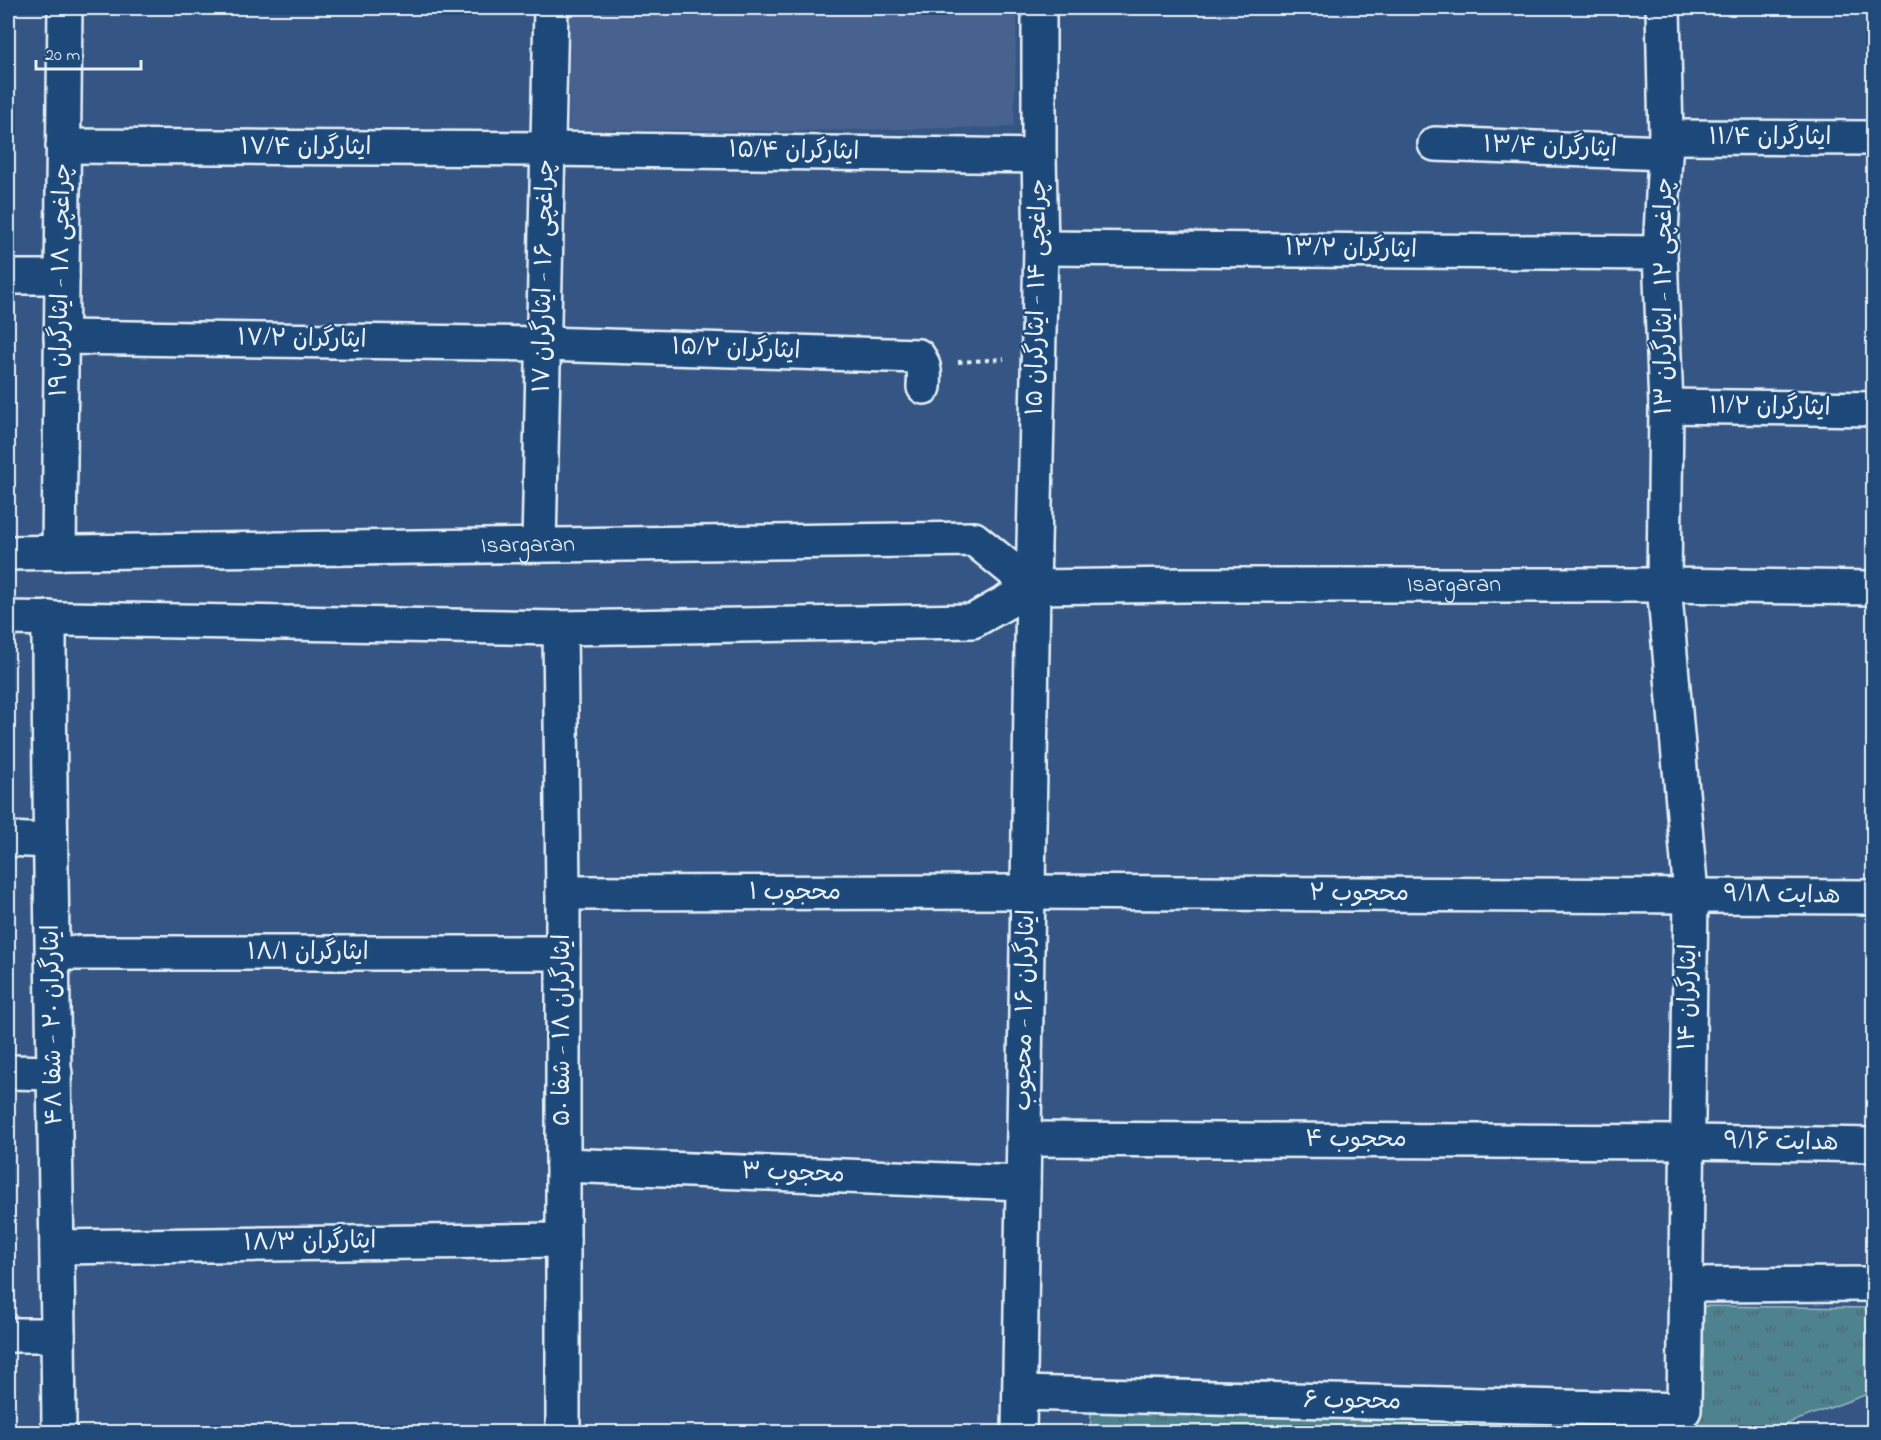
<svg xmlns="http://www.w3.org/2000/svg" width="1881" height="1440" font-family="'Indie Flower','Playpen Sans Arabic',sans-serif">
	<style>
		.built { fill: #47628e }
		.park { fill: url(#park-tufts); stroke: #9cbac4; stroke-width: 1.5 }
		.lines { fill: none; stroke-linecap: round; stroke-linejoin: round }
		.minor-casing { stroke: #e8f1f8; stroke-width: 38 }
		.tertiary-casing { stroke: #e8f1f8; stroke-width: 38 }
		.path { stroke: #e8f1f8; stroke-width: 4; stroke-dasharray: 4.5 4.5; stroke-linecap: butt }
		.minor { stroke: #1f4a7a; stroke-width: 33 }
		.tertiary { stroke: #1f4a7a; stroke-width: 33 }
		.labels { text-anchor: middle; dominant-baseline: central; stroke-width: 5; stroke-linejoin: round; paint-order: stroke }
		.street-label { font-size: 24px; fill: #e8f1f8; stroke: #1f4a7a }
	</style>
	<defs>
		<pattern id="park-tufts" width="24" height="20" patternUnits="userSpaceOnUse" patternTransform="scale(1.5)"><rect width="24" height="20" fill="#4f828f"/><path d="M3 7l-1-3M5 7V3M7 7l1-3M15 17l-1-3M17 17v-4M19 17l1-3" fill="none" stroke="#4b6870"/></pattern>
	</defs>
	<rect width="100%" height="100%" fill="#355684"/>
	<filter id="ink" filterUnits="userSpaceOnUse"><feTurbulence type="fractalNoise" baseFrequency=".0167" numOctaves="2"/><feDisplacementMap in="SourceGraphic" scale="12" xChannelSelector="R" yChannelSelector="G"/><feConvolveMatrix kernelMatrix="1 2 1 2 8 2 1 2 1" color-interpolation-filters="sRGB"/></filter>
	<g filter="url(#ink)">
		<path class="built" d="M570 8H1017L1014 127 789 131 569 129Z"/>
		<path class="park" d="M1700 1306 1873 1308V1392L1765 1432H1090L1091 1413 1691 1424Z"/>
		<g class="lines">
			<defs>
				<g id="minor">
					<path d="M1666 137 1874 138"/>
					<path d="M1435 144 1665 153"/>
					<path d="M63 146 548 149 1039 156"/>
					<path d="M1041 248 1660 253"/>
					<path d="M8 277H62"/>
					<path d="M61 337 544 344 918 356C925 366 925 374 924 387"/>
					<path d="M1666 406 1874 409"/>
					<path d="M539 545 551 8"/>
					<path d="M59 553 65 8"/>
					<path d="M49 618C49 890 57 1161 59 1432"/>
					<path d="M560 628 563 893V1432"/>
					<path d="M8 839 49 841"/>
					<path d="M563 893 1028 892 1874 897"/>
					<path d="M53 953H563"/>
					<path d="M8 1072 55 1073"/>
					<path d="M1024 1139 1688 1142 1874 1145"/>
					<path d="M563 1165 1023 1183"/>
					<path d="M57 1247 563 1240"/>
					<path d="M1686 1285 1874 1284"/>
					<path d="M8 1335H58"/>
					<path d="M1020 1393 1684 1410 1691 895 1664 585 1666 406 1660 253 1666 137 1663 8"/>
					<path d="M1019 1432 1033 587 1041 248 1039 156V8"/>
				</g>
				<g id="tertiary">
					<path id="s1" d="M8 553 974 539 1033 587"/>
					<path id="s2" d="M8 618 560 628 973 621 1033 587 1184 585H1664L1874 588"/>
				</g>
			</defs>
			<use href="#minor" class="minor-casing"/>
			<use href="#tertiary" class="tertiary-casing"/>
			<path class="path" d="M958 362 1004 359"/>
			<use href="#minor" class="minor"/>
			<use href="#tertiary" class="tertiary"/>
		</g>
	</g>
	<g class="labels">
		<g class="street-label">
			<text x="1770" y="138">ایثارگران ۱۱/۴</text>
			<text x="306" y="148">ایثارگران ۱۷/۴</text>
			<text transform="translate(1550 148) rotate(2)">ایثارگران ۱۳/۴</text>
			<text transform="translate(794 152) rotate(1)">ایثارگران ۱۵/۴</text>
			<text transform="translate(1351 250) rotate(1)">ایثارگران ۱۳/۲</text>
			<text transform="translate(545 276) rotate(-89)">چراغچی ۱۶ - ایثارگران ۱۷</text>
			<text transform="translate(62 280) rotate(-89)">چراغچی ۱۸ - ایثارگران ۱۹</text>
			<text transform="translate(1665 296) rotate(-90)">چراغچی ۱۲ - ایثارگران ۱۳</text>
			<text transform="translate(1038 297) rotate(-89)">چراغچی ۱۴ - ایثارگران ۱۵</text>
			<text transform="translate(302 340) rotate(1)">ایثارگران ۱۷/۲</text>
			<text transform="translate(736 350) rotate(2)">ایثارگران ۱۵/۲</text>
			<text transform="translate(1770 408) rotate(1)">ایثارگران ۱۱/۲</text>
			<text stroke="none"><textPath href="#s1" startOffset="520">Isargaran</textPath></text>
			<text stroke="none"><textPath href="#s2" startOffset="1455">Isargaran</textPath></text>
			<text x="795" y="893">محجوب ۱</text>
			<text x="1359" y="894">محجوب ۲</text>
			<text transform="translate(1782 896) rotate(1)">هدایت ۹/۱۸</text>
			<text x="308" y="953">ایثارگران ۱۸/۱</text>
			<text transform="translate(1689 997) rotate(-89)">ایثارگران ۱۴</text>
			<text transform="translate(1026 1010) rotate(-89)">ایثارگران ۱۶ - محجوب</text>
			<text transform="translate(54 1025) rotate(-91)">ایثارگران ۲۰ - شفا ۴۸</text>
			<text transform="translate(563 1030) rotate(-90)">ایثارگران ۱۸ - شفا ۵۰</text>
			<text x="1356" y="1140">محجوب ۴</text>
			<text transform="translate(1781 1143) rotate(1)">هدایت ۹/۱۶</text>
			<text transform="translate(793 1174) rotate(2)">محجوب ۳</text>
			<text transform="translate(310 1243) rotate(-1)">ایثارگران ۱۸/۳</text>
			<text transform="translate(1352 1402) rotate(1)">محجوب ۶</text>
		</g>
	</g>
	<rect width="1881" height="1440" fill="none" stroke="#1f4a7a" stroke-width="30"/>
	<rect x="15" y="15" width="1851" height="1410" fill="none" stroke="#e8f1f8" stroke-width="2" filter="url(#ink)"/>
	<path d="M36 60v9h105v-9" fill="none" stroke="#e8f1f8" stroke-width="3"/>
	<text x="45" y="60" font-size="18" fill="#e8f1f8" stroke="#1f4a7a" stroke-width="4.5" paint-order="stroke">20 m</text>
</svg>
